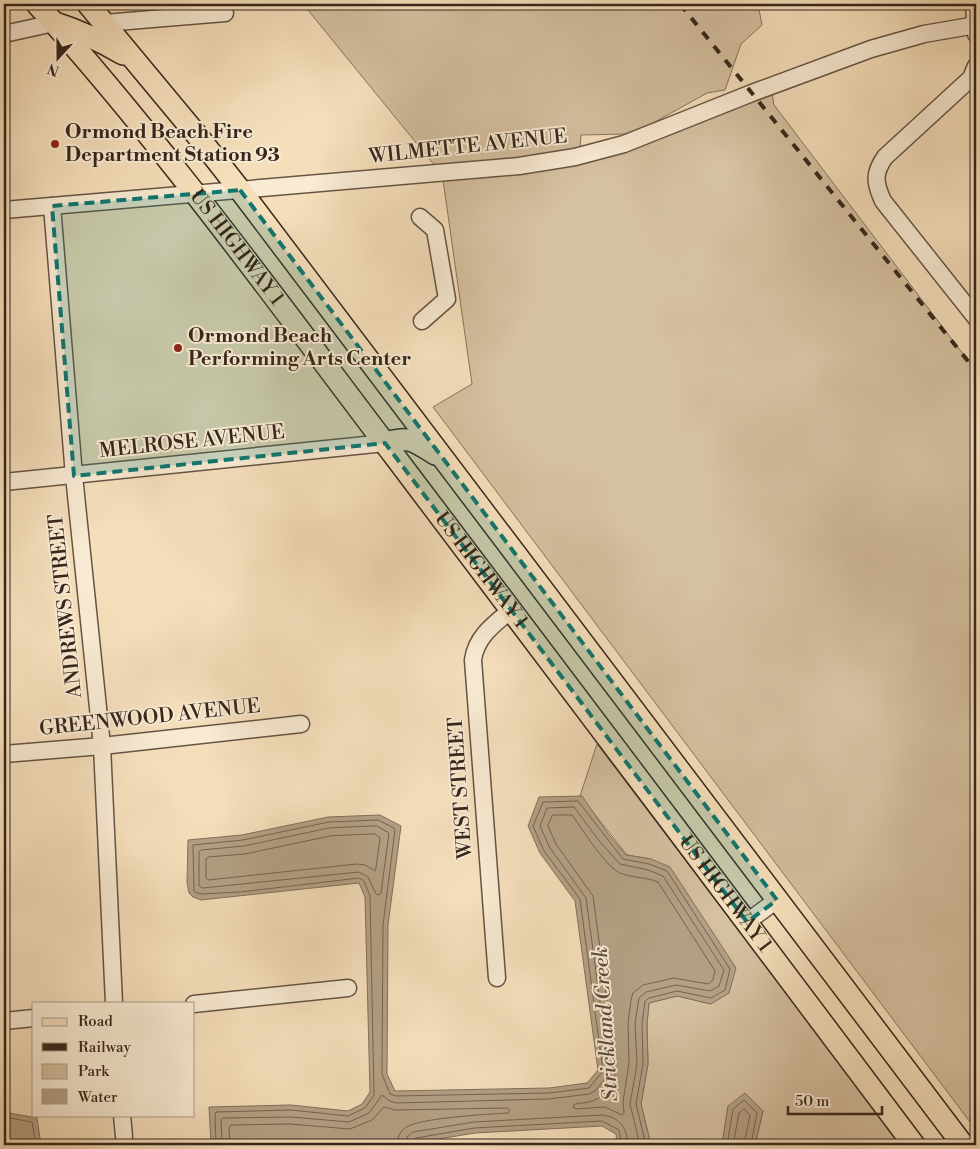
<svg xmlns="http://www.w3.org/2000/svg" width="980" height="1149" font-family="'Libre Bodoni',serif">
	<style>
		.green { fill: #d5c0a0; stroke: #86735e }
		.water { fill: #b4a085; stroke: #826f5b }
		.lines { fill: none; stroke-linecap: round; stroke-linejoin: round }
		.shore { stroke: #756350; stroke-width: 1 }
		.minor-casing { stroke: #665444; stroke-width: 19 }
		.major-casing { stroke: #36261c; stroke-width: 24 }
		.minor { stroke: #f8ead3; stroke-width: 16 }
		.major { stroke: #f5dfbb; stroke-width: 21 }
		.rail { stroke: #36261c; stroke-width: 4; stroke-dasharray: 9 9; stroke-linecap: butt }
		.marked { fill: #0f766e; fill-opacity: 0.2; stroke: #0f766e; stroke-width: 4; stroke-dasharray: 10 6; stroke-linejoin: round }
		.poi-dot { fill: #8f2418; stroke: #f8ead3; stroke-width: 2 }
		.labels { text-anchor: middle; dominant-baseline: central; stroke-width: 4; stroke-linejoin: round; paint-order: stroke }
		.poi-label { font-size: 20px; font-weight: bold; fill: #36261c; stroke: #f8ead3; text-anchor: start }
		.street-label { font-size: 20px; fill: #36261c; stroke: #f8ead3 }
		.water-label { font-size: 21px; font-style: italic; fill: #5c4b3c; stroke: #f8ead3 }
	</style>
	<rect width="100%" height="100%" fill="#f5dfbb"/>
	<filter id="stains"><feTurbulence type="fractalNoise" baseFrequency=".004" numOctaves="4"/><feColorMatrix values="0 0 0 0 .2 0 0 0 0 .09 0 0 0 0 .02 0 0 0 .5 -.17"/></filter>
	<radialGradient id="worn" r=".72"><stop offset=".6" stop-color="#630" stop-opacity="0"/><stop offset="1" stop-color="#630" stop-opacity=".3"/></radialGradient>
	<g class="green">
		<path d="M303 4H758L762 25 741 44 725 90 707 93 653 123 625 134 581 135 580 149 519 159 435 166Z"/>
		<path d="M772 93 774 105 976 371V1130L433 407 472 384 443 180 519 173Z"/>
		<path d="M597 744 902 1145H755L763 1111 728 1106 722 1145H651L641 1104 648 1064 647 1024 649 1003 677 996 711 1004 651 859 627 855 580 796Z"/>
	</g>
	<g class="water">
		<path d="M582 796 609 835 626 855 651 859 670 867 736 968 729 993 711 1004 677 996 649 1003 647 1024 648 1064 641 1104 651 1145H617L616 1134 602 1126 475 1133 402 1145H211L209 1107 291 1105 348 1111 362 1104 370 1092 365 897 359 883 201 900 193 897 189 893 187 882 188 840 242 835 328 817 380 815 401 826 388 925 387 1074 395 1091 549 1088 587 1083 598 1070 575 901 540 853 528 826 539 797Z"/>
		<path d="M745 1093 763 1111 755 1145H722L728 1106Z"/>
		<path d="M4 1112 37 1118 41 1145H4Z"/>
	</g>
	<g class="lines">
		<g class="shore">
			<path d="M553 815H572C582 829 606 867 620 873 632 878 646 877 658 882L715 971 713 980 708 984 674 978 643 985 633 993 631 1000 628 1023 629 1063 623 1102 624 1113 622 1115 605 1107 576 1109 573 1107 575 1104C581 1103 589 1103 595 1100 605 1096 616 1080 616 1068L593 896 556 844 548 826Z"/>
			<path d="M377 826 389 833 381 893 379 895 376 894 368 877 359 872 203 888 199 886V852L201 850 244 846 329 828Z"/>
			<path d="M375 834 380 838 376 868 375 871 365 865 357 864 208 880 206 878V859L208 857 245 854 330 836Z"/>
			<path d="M4 1117 32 1122 36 1145"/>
			<path d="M216 1145 215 1114 216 1112 291 1110 348 1116 365 1108 374 1095 370 896 364 881 359 878 240 892 201 894 195 892 194 890 193 845 243 840 329 822 378 820 394 828 395 830 383 925 382 1074 390 1094 396 1096 549 1093 589 1088 603 1071 580 899 544 851 533 826 543 802 578 801 623 859 649 864 667 871 730 969 725 990 711 998 677 991 649 998 645 1001 642 1024 643 1064 636 1104 646 1145"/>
			<path d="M222 1145 221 1120 223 1118 291 1117 349 1122 369 1113 382 1095 390 1101 396 1103 549 1099 589 1094 595 1091 606 1078 609 1069 586 898 550 848 540 826 547 808 574 807 600 842 620 864 648 870 663 876 724 970 719 986 710 991 676 985 646 992 639 998 635 1024 637 1064 630 1104 640 1145"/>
			<path d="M230 1145 229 1128 231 1125 290 1124 350 1129 372 1120 384 1107 395 1110 507 1108 510 1110 508 1113C489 1114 417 1118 405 1128 399 1133 397 1139 397 1145"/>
			<path d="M405 1145 407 1137 413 1132 474 1122 602 1115C620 1117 627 1128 628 1145"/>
			<path d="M411 1145 412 1141 416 1138 474 1128 602 1121 619 1130 622 1145"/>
			<path d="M727 1145 733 1109 744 1100 757 1113 751 1145"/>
			<path d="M733 1145 739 1113 744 1109 750 1115 744 1145"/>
		</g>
		<defs>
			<g id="minor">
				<path d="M974 4 976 34"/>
				<path d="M104 23 225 13"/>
				<path d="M4 34 54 23"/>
				<path d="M976 66 971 78 885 157C873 174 875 183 883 201L976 318"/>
				<path d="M52 206 74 476 102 746 114 1003"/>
				<path d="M4 210 519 166 575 157 624 144 752 93 871 49 924 34 976 25"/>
				<path d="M420 217 435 230 447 299 422 321"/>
				<path d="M4 482 385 443"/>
				<path d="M4 754 102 746 301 724"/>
				<path d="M747 922 777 900"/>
				<path d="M497 978 473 660C476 637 494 624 511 610"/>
				<path d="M194 1004 348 988"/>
				<path d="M4 1021 34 1018"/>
				<path d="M122 1115 124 1137"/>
			</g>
			<g id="major">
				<path id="s1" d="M37 4C166 147 279 304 396 458 569 686 742 916 914 1145"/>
				<path d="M88 4 196 134 240 190 963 1145"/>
				<path d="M55 23C80 31 101 41 123 54"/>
				<path d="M385 443C411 436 413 440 435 454"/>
			</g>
		</defs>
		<use href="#minor" class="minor-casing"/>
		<use href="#major" class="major-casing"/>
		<use href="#minor" class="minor"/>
		<use href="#major" class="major"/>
		<path class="rail" d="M680 4 976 371"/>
	</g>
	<path class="marked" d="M240 190 777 900 747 922 385 443 74 476 52 206Z"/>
	<g class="poi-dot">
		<circle cx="55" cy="144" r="5"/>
		<circle cx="178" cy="348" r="5"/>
	</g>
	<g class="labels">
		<g class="poi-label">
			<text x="65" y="132">Ormond Beach Fire<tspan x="65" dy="23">Department Station 93</tspan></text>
			<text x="188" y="336">Ormond Beach<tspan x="188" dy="23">Performing Arts Center</tspan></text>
		</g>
		<g class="street-label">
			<text transform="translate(468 147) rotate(-6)">WILMETTE AVENUE</text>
			<text stroke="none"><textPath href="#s1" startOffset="315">US HIGHWAY 1</textPath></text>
			<text transform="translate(192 442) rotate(-6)">MELROSE AVENUE</text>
			<text stroke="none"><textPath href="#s1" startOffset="720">US HIGHWAY 1</textPath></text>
			<text transform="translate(66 606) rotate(-96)">ANDREWS STREET</text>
			<text transform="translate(150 718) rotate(-6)">GREENWOOD AVENUE</text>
			<text transform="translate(461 788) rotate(-94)">WEST STREET</text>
			<text stroke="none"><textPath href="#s1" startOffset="1125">US HIGHWAY 1</textPath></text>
		</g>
		<g class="water-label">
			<text transform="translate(606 1024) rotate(-94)">Strickland Creek</text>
		</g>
	</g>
	<rect width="980" height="1149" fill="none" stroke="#f5dfbb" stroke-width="20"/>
	<rect x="5" y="5" width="970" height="1139" fill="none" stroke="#36261c" stroke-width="2.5"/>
	<rect x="10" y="10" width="960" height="1129" fill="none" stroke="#36261c"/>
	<rect x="32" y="1002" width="162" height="115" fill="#f8ead3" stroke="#aa9c8a"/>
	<rect x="42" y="1018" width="25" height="8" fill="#f5dfbb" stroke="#aa9c8a"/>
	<text x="78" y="1026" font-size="15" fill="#36261c">Road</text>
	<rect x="42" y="1043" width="25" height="8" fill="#36261c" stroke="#aa9c8a"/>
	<text x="78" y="1052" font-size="15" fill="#36261c">Railway</text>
	<rect x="42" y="1064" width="25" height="15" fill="#d5c0a0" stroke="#aa9c8a"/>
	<text x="78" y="1076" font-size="15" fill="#36261c">Park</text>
	<rect x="42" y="1089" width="25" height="15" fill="#b4a085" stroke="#aa9c8a"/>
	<text x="78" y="1102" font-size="15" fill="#36261c">Water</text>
	<g transform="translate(58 58) rotate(201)" stroke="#f8ead3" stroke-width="4" paint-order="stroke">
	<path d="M0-4L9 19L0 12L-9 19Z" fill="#36261c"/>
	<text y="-8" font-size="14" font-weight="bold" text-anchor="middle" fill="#36261c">N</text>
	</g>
	<path d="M788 1106v8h94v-8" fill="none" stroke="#36261c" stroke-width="2.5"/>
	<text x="795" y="1106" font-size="15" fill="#36261c" stroke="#f8ead3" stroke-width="4" paint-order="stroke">50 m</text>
	<rect width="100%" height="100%" filter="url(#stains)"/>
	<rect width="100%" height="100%" fill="url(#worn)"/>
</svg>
